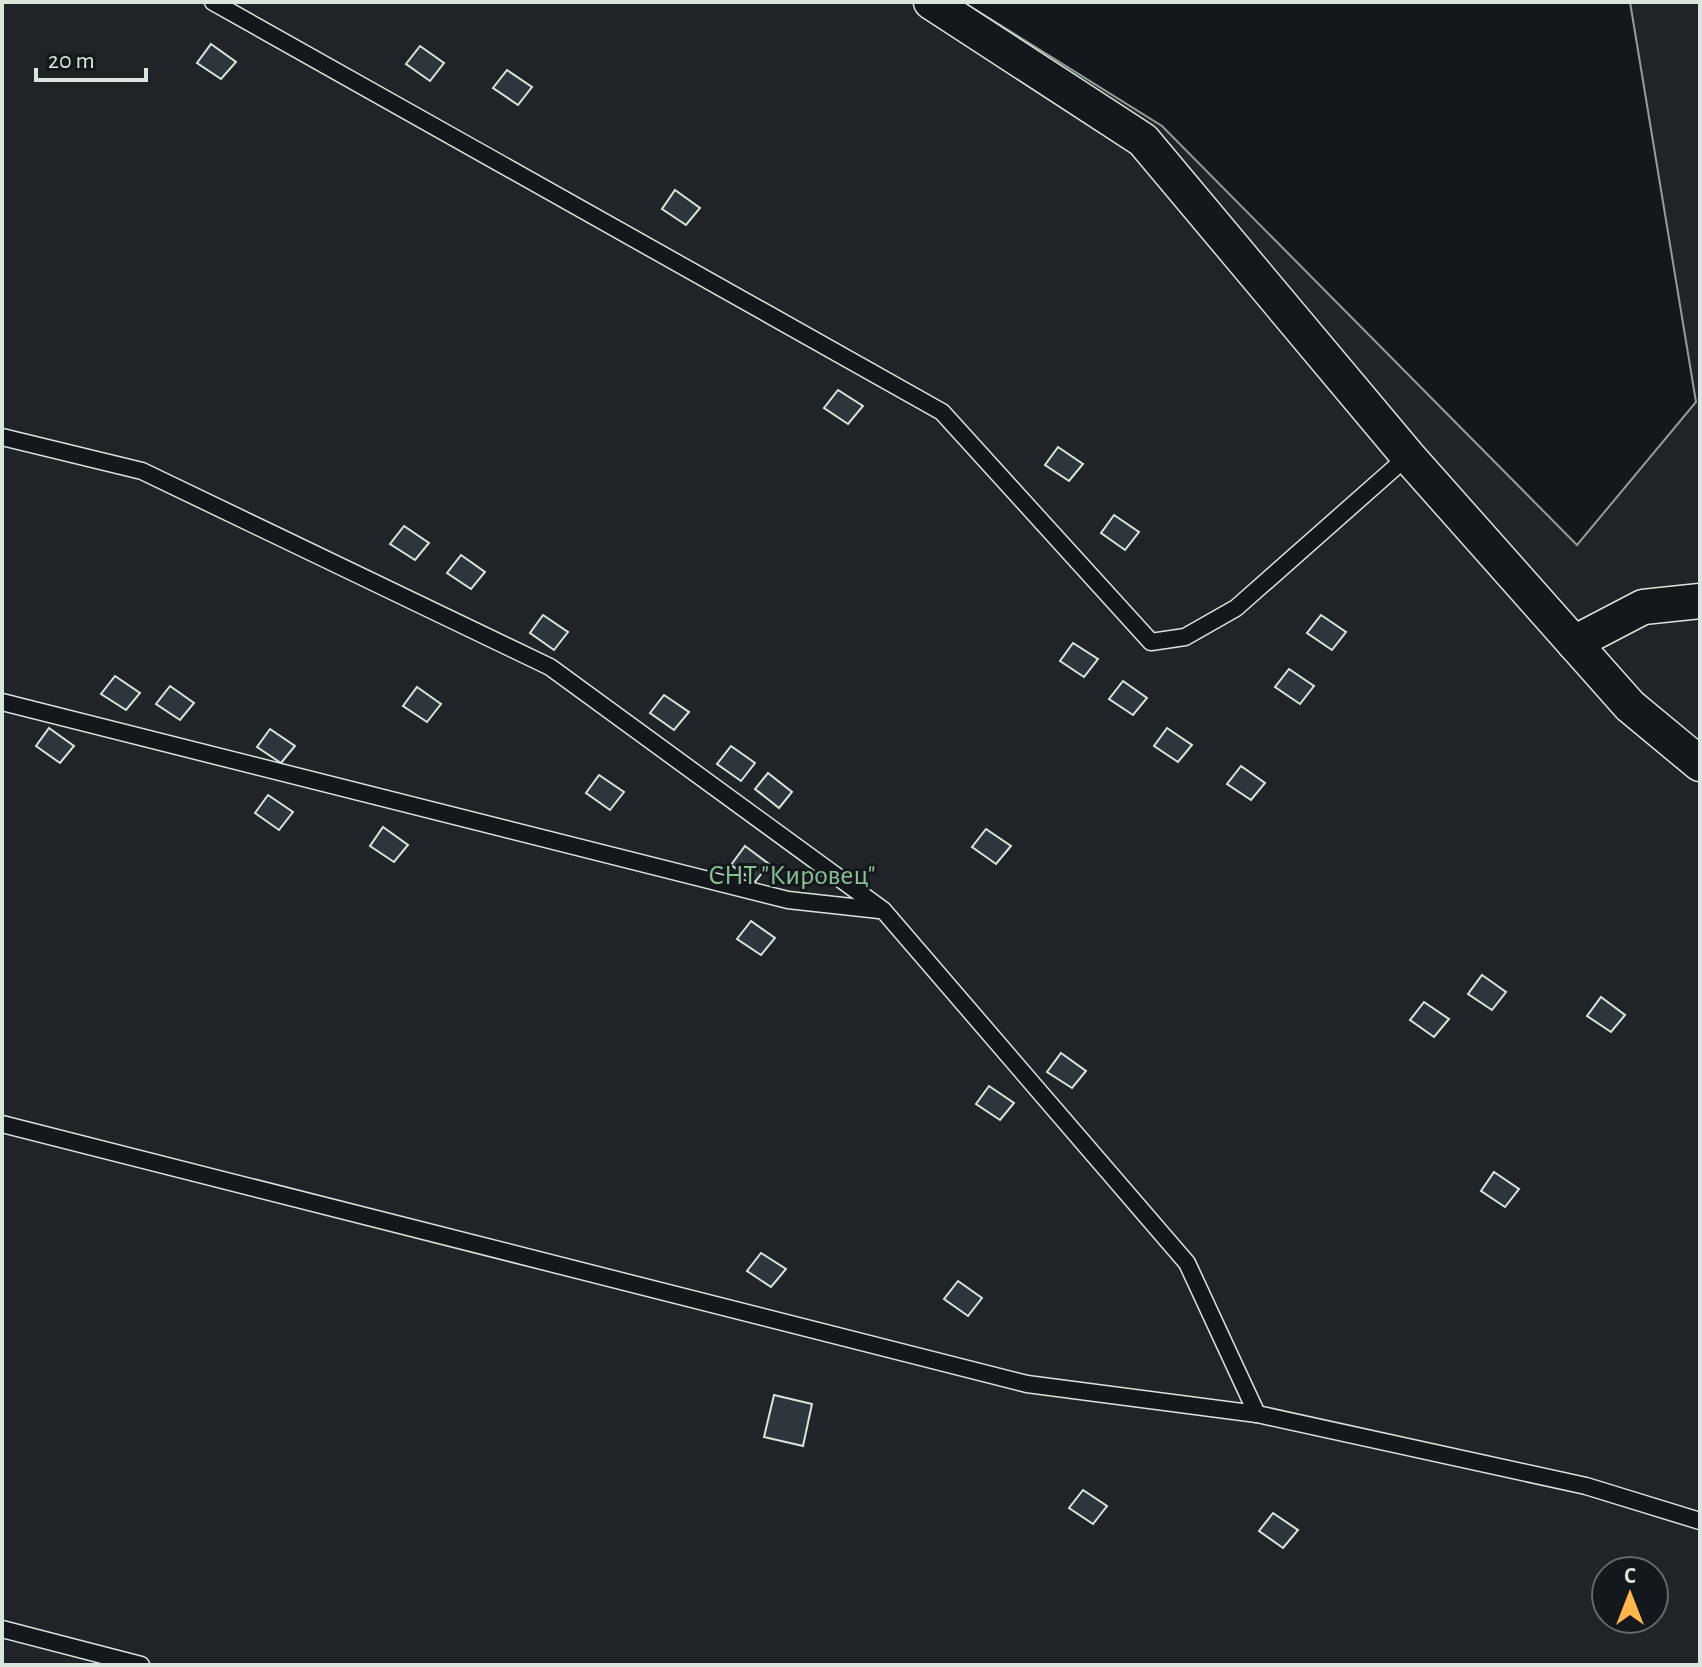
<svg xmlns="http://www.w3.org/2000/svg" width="1702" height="1667" font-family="'Alegreya Sans',sans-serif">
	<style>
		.green { fill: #202428; stroke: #939e99; stroke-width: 2; fill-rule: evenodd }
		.building { fill: #2c363c; stroke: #d8e6dc; stroke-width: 2 }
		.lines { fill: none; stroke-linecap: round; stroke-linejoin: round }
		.lane-casing { stroke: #d8e6dc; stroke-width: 19 }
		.street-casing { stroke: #d8e6dc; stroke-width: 37 }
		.lane { stroke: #14181c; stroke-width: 16 }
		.street { stroke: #14181c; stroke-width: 34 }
		.labels { text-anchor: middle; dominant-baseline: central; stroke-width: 6; stroke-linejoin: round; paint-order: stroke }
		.park-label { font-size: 28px; fill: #8ac095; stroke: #14181c }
	</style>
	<rect width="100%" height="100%" fill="#14181c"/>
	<path class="green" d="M2 2H963L1162 126 1577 545 1696 402 1630 2H1700V1665H2ZM1606 1571H1654V1619H1606Z"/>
	<g class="building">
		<path d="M211 44 236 62 221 79 197 63Z"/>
		<path d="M420 46 444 63 430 81 406 64Z"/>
		<path d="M507 70 532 87 518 105 493 88Z"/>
		<path d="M675 190 700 208 686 225 662 209Z"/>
		<path d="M838 390 863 406 848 424 824 408Z"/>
		<path d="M1058 447 1083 464 1069 481 1045 465Z"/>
		<path d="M1114 515 1139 532 1125 550 1101 533Z"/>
		<path d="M404 526 429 543 415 560 390 544Z"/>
		<path d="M461 555 485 572 471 589 447 573Z"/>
		<path d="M543 615 568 632 554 650 530 633Z"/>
		<path d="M1321 615 1346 632 1332 650 1307 633Z"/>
		<path d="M1073 643 1098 659 1084 677 1060 661Z"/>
		<path d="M1289 669 1314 686 1300 704 1275 687Z"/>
		<path d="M115 676 140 693 126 710 101 694Z"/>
		<path d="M1123 681 1147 698 1133 715 1109 699Z"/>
		<path d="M170 686 194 703 180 720 156 704Z"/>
		<path d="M417 687 441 704 427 722 403 706Z"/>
		<path d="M664 695 689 712 674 730 650 713Z"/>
		<path d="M49 728 74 746 60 763 36 746Z"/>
		<path d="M1167 728 1192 745 1178 762 1154 746Z"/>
		<path d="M270 729 295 746 281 763 257 747Z"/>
		<path d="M731 746 755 763 741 781 717 764Z"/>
		<path d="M1241 766 1265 783 1251 800 1227 784Z"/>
		<path d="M768 773 792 792 779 808 755 789Z"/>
		<path d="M599 775 624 792 610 810 586 793Z"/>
		<path d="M268 795 293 812 279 830 255 813Z"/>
		<path d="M383 827 408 845 394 862 370 846Z"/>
		<path d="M986 829 1011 846 996 864 972 847Z"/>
		<path d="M745 846 769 864 755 882 731 865Z"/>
		<path d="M751 921 775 938 761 955 737 939Z"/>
		<path d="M1482 975 1506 992 1492 1010 1468 994Z"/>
		<path d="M1601 997 1625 1015 1611 1032 1587 1016Z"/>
		<path d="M1424 1002 1449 1019 1434 1037 1410 1020Z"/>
		<path d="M1061 1053 1086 1071 1072 1088 1047 1072Z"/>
		<path d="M989 1086 1014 1103 1000 1120 976 1104Z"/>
		<path d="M1494 1172 1519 1189 1505 1207 1481 1191Z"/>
		<path d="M761 1253 786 1269 771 1287 747 1271Z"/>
		<path d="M958 1281 982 1298 968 1316 944 1299Z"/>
		<path d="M774 1395 812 1404 803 1446 764 1437Z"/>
		<path d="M1083 1490 1107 1506 1093 1524 1069 1508Z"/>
		<path d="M1273 1513 1298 1530 1283 1548 1259 1531Z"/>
	</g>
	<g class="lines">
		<defs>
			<g id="lane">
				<path d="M213 2 942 412 1151 642 1185 637 1236 608 1408 456"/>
				<path d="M2 437 142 471 550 667 883 910 1187 1263 1257 1414"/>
				<path d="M2 702 788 900 879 910"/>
				<path d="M2 1124 1027 1384 1257 1414 1586 1486 1700 1521"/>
				<path d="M2 1629 141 1665"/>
			</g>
			<g id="street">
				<path d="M931 2 1143 140 1408 456 1630 706 1700 764"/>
				<path d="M1574 643 1643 607 1700 601"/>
			</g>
		</defs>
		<use href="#lane" class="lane-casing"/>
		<use href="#street" class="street-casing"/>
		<use href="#lane" class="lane"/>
		<use href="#street" class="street"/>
	</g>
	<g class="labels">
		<g class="park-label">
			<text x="792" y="876">СНТ "Кировец"</text>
		</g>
	</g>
	<rect width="1702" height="1667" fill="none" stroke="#d8e6dc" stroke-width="8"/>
	<g transform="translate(1630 1595)"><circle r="38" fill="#14181c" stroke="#626a69" stroke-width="2"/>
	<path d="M0-6L14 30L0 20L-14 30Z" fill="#ffb74d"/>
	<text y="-12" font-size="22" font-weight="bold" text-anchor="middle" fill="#d8e6dc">С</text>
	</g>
	<path d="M36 68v12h110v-12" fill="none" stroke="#d8e6dc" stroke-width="4"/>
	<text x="48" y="68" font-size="24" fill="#d8e6dc" stroke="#14181c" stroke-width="6" paint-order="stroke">20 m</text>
</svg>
